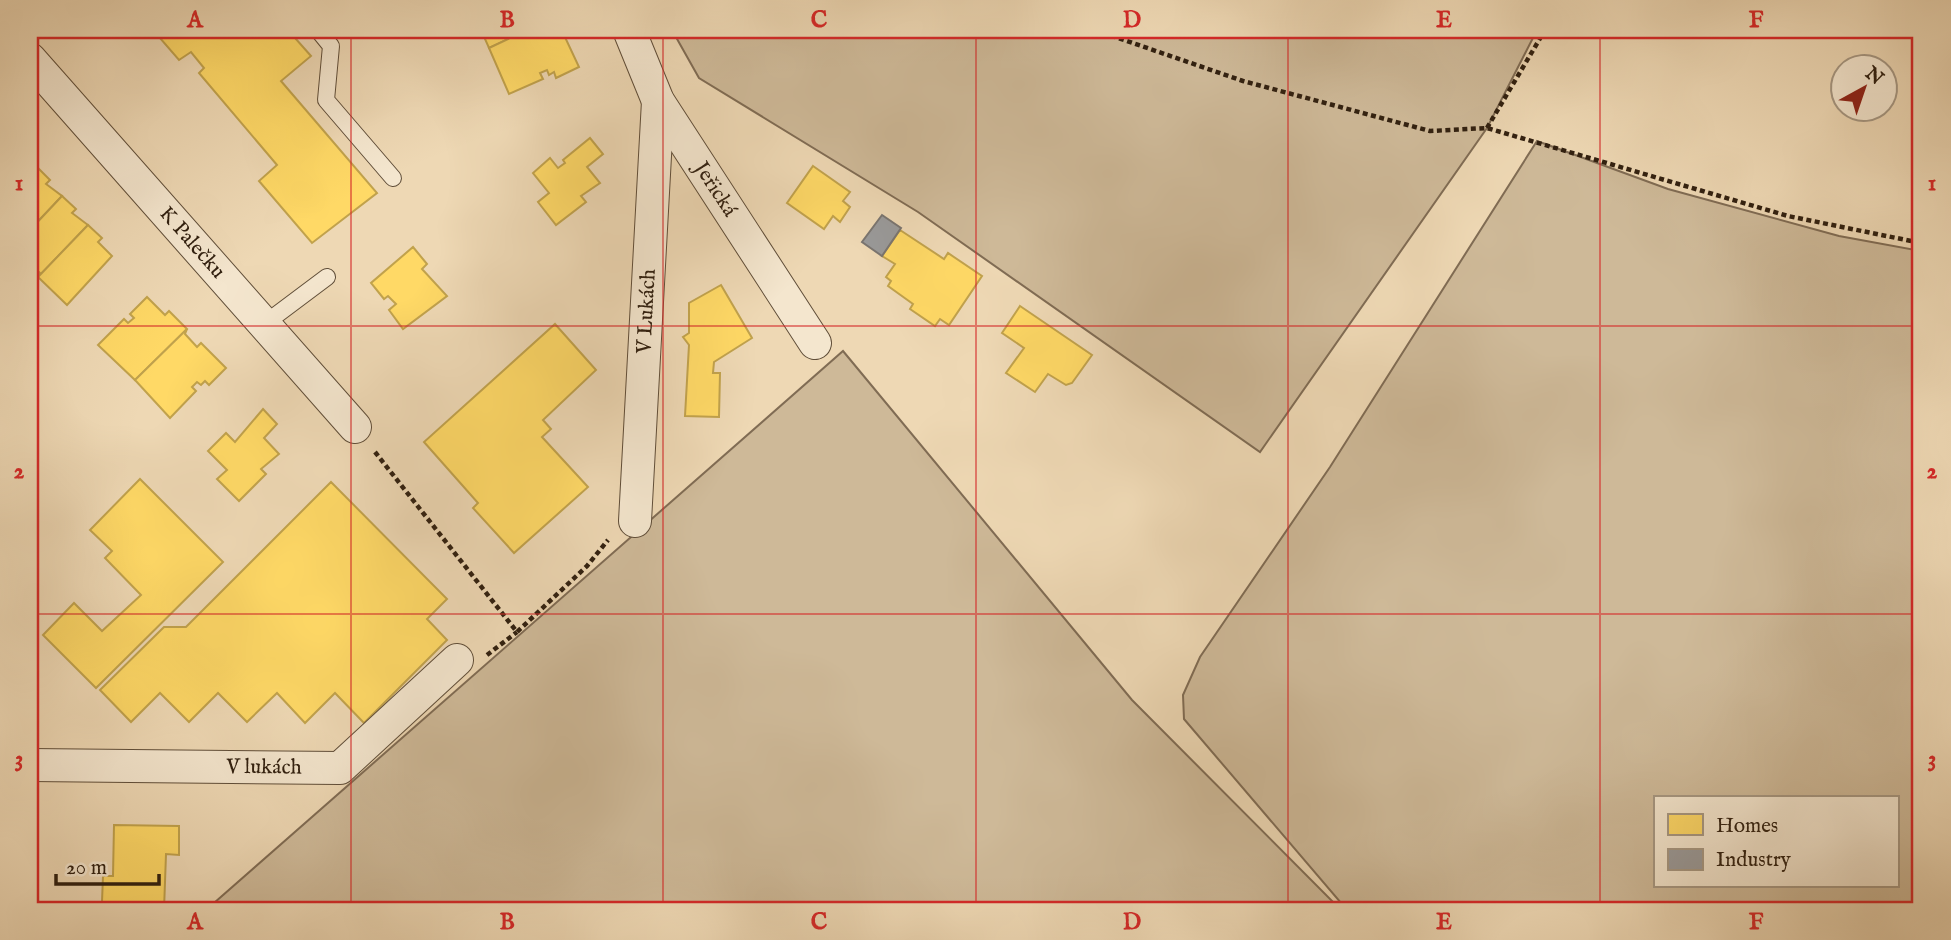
<svg xmlns="http://www.w3.org/2000/svg" width="1951" height="940" font-family="'IM FELL English',serif">
	<style>
		.green { fill: #ceb998; stroke: #806c54; stroke-width: 2; fill-rule: evenodd }
		.homes { fill: #ffd966; stroke: #c1a24c; stroke-width: 2 }
		.industry { fill: #999; stroke: #7a7570; stroke-width: 2 }
		.lines { fill: none; stroke-linecap: round; stroke-linejoin: round }
		.lane-casing { stroke: #604e39; stroke-width: 18 }
		.street-casing { stroke: #604e39; stroke-width: 34 }
		.path { stroke: #312010; stroke-width: 4.5; stroke-dasharray: 5 3.5; stroke-linecap: butt }
		.lane { stroke: #f4e6ce; stroke-width: 16 }
		.street { stroke: #f4e6ce; stroke-width: 32 }
		.grid { fill: none; stroke: #d62828; stroke-width: 2; stroke-opacity: 0.55 }
		.labels { text-anchor: middle; dominant-baseline: central; stroke-width: 7; stroke-linejoin: round; paint-order: stroke }
		.street-label { font-size: 21px; fill: #312010; stroke: #f4e6ce }
		.neatline { fill: none; stroke: #d62828; stroke-width: 2.5 }
		.grid-label { font-size: 23px; text-anchor: middle; font-weight: bold; fill: #d62828 }
	</style>
	<rect width="100%" height="100%" fill="#eed8b4"/>
	<filter id="stains"><feTurbulence type="fractalNoise" baseFrequency=".00286" numOctaves="4"/><feColorMatrix values="0 0 0 0 .2 0 0 0 0 .09 0 0 0 0 .02 0 0 0 .5 -.17"/></filter>
	<radialGradient id="worn" r=".72"><stop offset=".6" stop-color="#630" stop-opacity="0"/><stop offset="1" stop-color="#630" stop-opacity=".3"/></radialGradient>
	<g class="green">
		<path d="M672 30H1537L1487 128 1260 452 918 212 699 78Z"/>
		<path d="M1537 141 1668 189 1839 236 1921 251V910H1347L1184 719 1183 695 1200 657 1330 467ZM1897 798V886H1655V798Z"/>
		<path d="M843 351 1132 700 1341 910H206Z"/>
	</g>
	<g class="homes">
		<path d="M153 30H288L311 56 281 81 377 193 312 243 259 181 277 165 199 73 204 68 191 52 179 60Z"/>
		<path d="M481 30H527L489 48Z"/>
		<path d="M527 30H555L558 37 564 35 579 67 556 78 554 72 549 75 547 70 540 73 543 79 509 94 489 48Z"/>
		<path d="M590 138 603 154 587 167 600 183 581 196 586 202 556 225 538 202 549 193 533 173 550 158 558 168 565 163 563 160Z"/>
		<path d="M813 166 850 192 843 201 850 207 840 222 833 216 824 229 787 203Z"/>
		<path d="M37 167 50 180 46 184 62 196 30 230V174Z"/>
		<path d="M62 196 76 209 72 213 88 225 38 277 40 273 30 264V230Z"/>
		<path d="M88 225 102 238 98 242 112 256 67 305 38 277Z"/>
		<path d="M900 230 944 259 948 253 982 276 949 325 940 319 935 326 910 309 913 304 888 286 891 281 886 277 895 264 882 256Z"/>
		<path d="M413 247 427 264 422 269 447 296 403 329 389 310 396 304 388 296 384 299 371 283Z"/>
		<path d="M721 285 752 338 714 362 713 373H720L719 417 685 416 689 345 683 337 689 333V303Z"/>
		<path d="M147 297 165 315 169 311 187 329 135 380 98 345 124 319 128 323 134 318 130 314Z"/>
		<path d="M1020 306 1092 355 1072 383 1066 385 1048 374 1035 392 1006 373 1024 348 1002 333Z"/>
		<path d="M555 324 596 370 543 420 551 429 542 437 588 487 514 553 473 508 478 503 424 442Z"/>
		<path d="M187 329 185 334 197 347 201 343 226 368 209 385 205 381 201 385 197 382 192 387 196 391 170 418 135 380Z"/>
		<path d="M263 409 277 424 264 438 279 454 261 469 266 474 239 501 217 479 227 470 208 451 226 433 235 442Z"/>
		<path d="M140 479 223 562 96 688 43 635 74 603 102 631 141 595 105 558 112 551 90 530Z"/>
		<path d="M331 482 447 599 427 619 447 640 364 723 335 693 305 723 277 693 247 722 218 693 189 722 160 693 131 722 100 690 164 627H186Z"/>
		<path d="M114 825 179 826V855L166 854 164 910H93V902H102L103 876H113Z"/>
	</g>
	<path class="industry" d="M882 215 901 228 882 256 862 242Z"/>
	<g class="lines">
		<defs>
			<g id="lane">
				<path d="M318 30 331 46 326 100 393 178"/>
				<path d="M263 325 327 277"/>
			</g>
			<g id="street">
				<path id="s1" d="M629 30 658 101 815 343"/>
				<path id="s2" d="M30 59 355 427"/>
				<path id="s3" d="M635 521 658 101"/>
				<path id="s4" d="M30 765 340 768 457 660"/>
			</g>
		</defs>
		<use href="#lane" class="lane-casing"/>
		<use href="#street" class="street-casing"/>
		<g class="path">
			<path d="M1095 30 1243 81 1430 131 1487 128 1788 216 1921 243"/>
			<path d="M1487 128 1545 30"/>
			<path d="M375 452 517 632 587 566 608 540"/>
			<path d="M487 655 517 632"/>
		</g>
		<use href="#lane" class="lane"/>
		<use href="#street" class="street"/>
	</g>
	<path class="grid" d="M351 30V910M663 30V910M976 30V910M1288 30V910M1600 30V910M30 326H1921M30 614H1921"/>
	<g class="labels">
		<g class="street-label">
			<text stroke="none"><textPath href="#s1" startOffset="182">Jeřická</textPath></text>
			<text stroke="none"><textPath href="#s2" startOffset="245">K Palečku</textPath></text>
			<text stroke="none"><textPath href="#s3" startOffset="210">V Lukách</textPath></text>
			<text stroke="none"><textPath href="#s4" startOffset="234">V lukách</textPath></text>
		</g>
	</g>
	<rect width="1951" height="940" fill="none" stroke="#eed8b4" stroke-width="77"/>
	<rect x="1654" y="796" width="245" height="91" fill="#f4e6ce" stroke="#a69782" stroke-width="2"/>
	<rect x="1668" y="814" width="35" height="21" fill="#ffd966" stroke="#a69782" stroke-width="2"/>
	<text x="1716" y="832" font-size="21" fill="#312010">Homes</text>
	<rect x="1668" y="849" width="35" height="21" fill="#999999" stroke="#a69782" stroke-width="2"/>
	<text x="1716" y="866" font-size="21" fill="#312010">Industry</text>
	<g transform="translate(1864 88) rotate(40)"><circle r="33" fill="#f4e6ce" stroke="#a69782" stroke-width="2"/>
	<path d="M0-5L12 26L0 18L-12 26Z" fill="#8f2418"/>
	<text y="-10" font-size="19" font-weight="bold" text-anchor="middle" fill="#312010">N</text>
	</g>
	<path d="M56 874v10h103v-10" fill="none" stroke="#312010" stroke-width="3.5"/>
	<text x="66" y="874" font-size="21" fill="#312010" stroke="#f4e6ce" stroke-width="5" paint-order="stroke">20 m</text>
	<rect x="38" y="38" width="1874" height="864" class="neatline"/>
	<g class="grid-label">
		<text x="195" y="27">A</text>
		<text x="507" y="27">B</text>
		<text x="819" y="27">C</text>
		<text x="1132" y="27">D</text>
		<text x="1444" y="27">E</text>
		<text x="1756" y="27">F</text>
		<text x="19" y="190">1</text>
		<text x="1932" y="190">1</text>
		<text x="19" y="478">2</text>
		<text x="1932" y="478">2</text>
		<text x="19" y="766">3</text>
		<text x="1932" y="766">3</text>
		<text x="195" y="929">A</text>
		<text x="507" y="929">B</text>
		<text x="819" y="929">C</text>
		<text x="1132" y="929">D</text>
		<text x="1444" y="929">E</text>
		<text x="1756" y="929">F</text>
	</g>
	<rect width="100%" height="100%" filter="url(#stains)"/>
	<rect width="100%" height="100%" fill="url(#worn)"/>
</svg>
